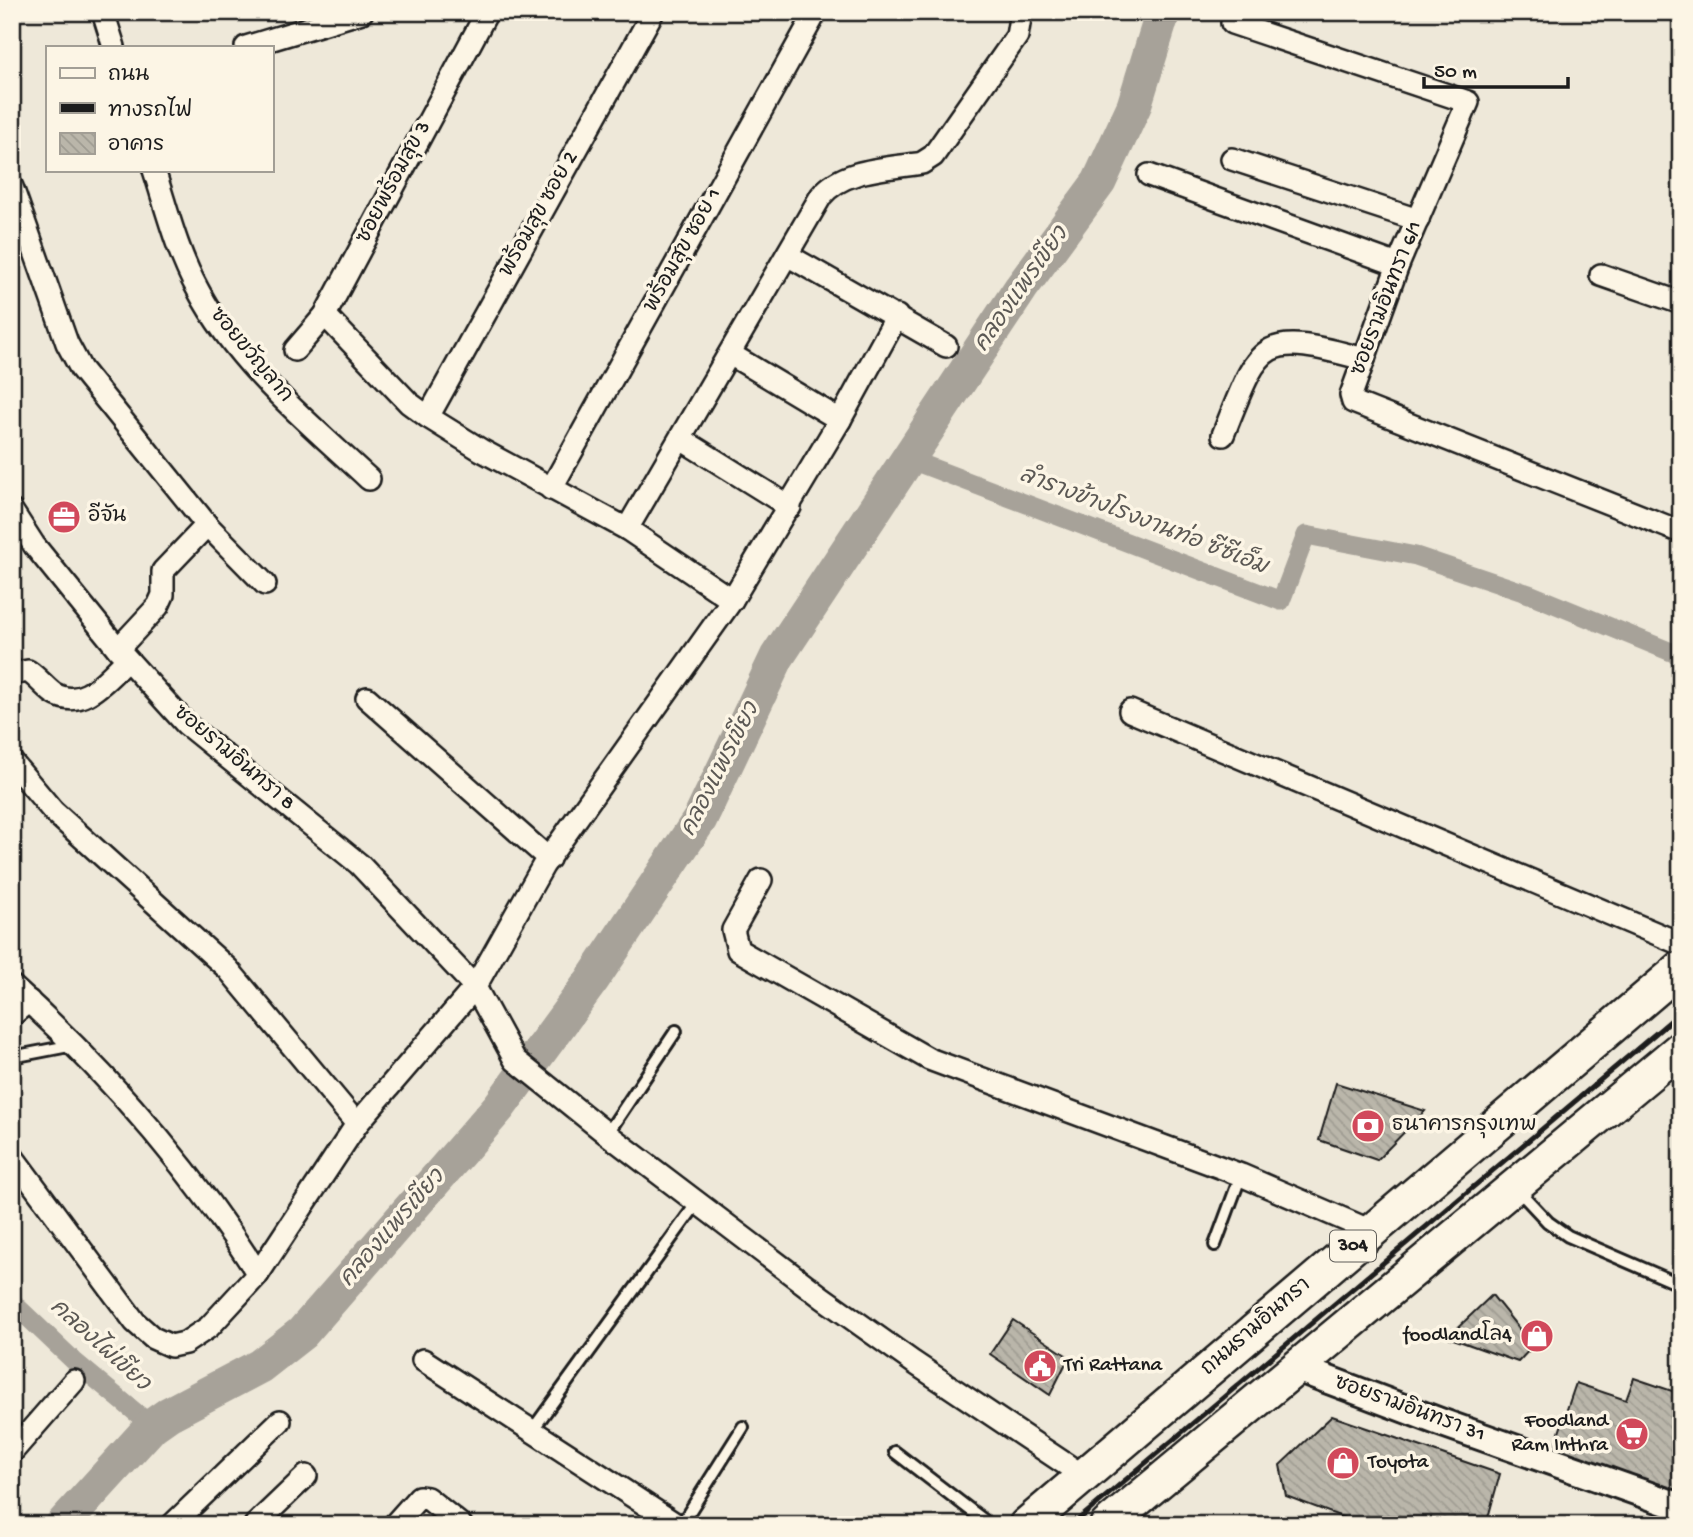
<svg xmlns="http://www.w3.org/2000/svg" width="1693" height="1537" font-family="'Gochi Hand','Playpen Sans Thai',sans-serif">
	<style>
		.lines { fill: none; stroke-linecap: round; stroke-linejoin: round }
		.canal { stroke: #a7a299; stroke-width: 19 }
		.river { stroke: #a7a299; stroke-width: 35 }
		.building { fill: url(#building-back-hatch); stroke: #1c1c1c; stroke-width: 2 }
		.service-casing { stroke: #1c1c1c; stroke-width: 16 }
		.minor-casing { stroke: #1c1c1c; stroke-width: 26 }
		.tertiary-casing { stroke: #1c1c1c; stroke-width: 32 }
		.primary-casing { stroke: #1c1c1c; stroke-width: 38 }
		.service { stroke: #fcf5e5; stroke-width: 10 }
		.minor { stroke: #fcf5e5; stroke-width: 21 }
		.tertiary { stroke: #fcf5e5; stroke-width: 26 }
		.primary { stroke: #fcf5e5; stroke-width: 33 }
		.rail { stroke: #1c1c1c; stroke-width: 5 }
		.labels { text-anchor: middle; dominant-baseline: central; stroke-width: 7; stroke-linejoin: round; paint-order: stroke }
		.shield { fill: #fcf5e5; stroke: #5f5d58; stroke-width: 2 }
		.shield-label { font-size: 19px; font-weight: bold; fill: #1c1c1c }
		.street-label { font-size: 21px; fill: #1c1c1c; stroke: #fcf5e5 }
		.poi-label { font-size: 21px; fill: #1c1c1c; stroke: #fcf5e5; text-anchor: start }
		.water-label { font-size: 23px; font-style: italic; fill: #5b5854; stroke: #fcf5e5 }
	</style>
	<defs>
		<pattern id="building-back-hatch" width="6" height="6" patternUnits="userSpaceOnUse" patternTransform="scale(1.75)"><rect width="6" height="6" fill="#bab6aa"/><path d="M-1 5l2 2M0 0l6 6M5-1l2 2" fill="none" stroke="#9f9c92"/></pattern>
	</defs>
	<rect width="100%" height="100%" fill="#eee8d9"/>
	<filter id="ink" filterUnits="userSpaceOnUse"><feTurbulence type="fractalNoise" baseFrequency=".0143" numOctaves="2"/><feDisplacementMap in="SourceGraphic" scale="14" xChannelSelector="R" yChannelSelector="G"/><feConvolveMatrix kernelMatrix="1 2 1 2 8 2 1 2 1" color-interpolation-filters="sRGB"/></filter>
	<g filter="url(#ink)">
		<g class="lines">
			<g class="canal">
				<path d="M906 458 1281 601 1306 535 1416 556 1532 595 1681 656"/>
				<path d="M12 1302 74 1361 152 1426"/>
			</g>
			<path class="river" d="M62 1525 152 1426 169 1414 260 1366 302 1333 499 1107 592 980 700 819 777 657 1021 288 1099 182 1134 106 1163 12"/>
		</g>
		<g class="building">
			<path d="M1336 1083 1425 1111 1377 1160 1319 1140Z"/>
			<path d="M1492 1295 1533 1346 1518 1362 1448 1337Z"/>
			<path d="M1013 1320 1069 1357 1050 1395 990 1354Z"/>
			<path d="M1634 1378 1681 1394V1500L1551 1456 1576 1383 1626 1400Z"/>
			<path d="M1332 1416 1500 1474 1486 1525H1363L1286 1496 1280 1465Z"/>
		</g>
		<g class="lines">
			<defs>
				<g id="service">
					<path d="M12 1057 74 1045"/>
					<path d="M607 1134 676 1031"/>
					<path d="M1517 1189 1548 1222 1568 1236 1681 1285"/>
					<path d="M1215 1245 1241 1175"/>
					<path d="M531 1432 697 1203"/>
					<path d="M895 1452 990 1525"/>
					<path d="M681 1525 743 1427"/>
				</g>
				<g id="minor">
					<path d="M103 12 114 47"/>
					<path d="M1232 23 1468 102 1398 265 1351 395 1353 402 1681 532"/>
					<path d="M246 47 362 12"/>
					<path d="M1232 159 1418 220"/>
					<path d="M154 170C167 210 177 252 198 290 237 365 308 422 369 479"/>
					<path d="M1149 175 1398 265"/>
					<path d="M12 187 67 343 81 369 207 525 265 584"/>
					<path d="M787 255 946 346"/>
					<path d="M1601 275 1681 303"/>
					<path d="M325 315 409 403 428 417 481 450 627 529 732 600"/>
					<path d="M295 350 325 315 487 12"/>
					<path d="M730 354 840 420"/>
					<path d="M428 417 653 12"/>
					<path d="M1223 435C1261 339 1260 331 1364 359"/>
					<path d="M681 439 790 507"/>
					<path d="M551 489 816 12"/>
					<path d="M12 511 34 545 118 649 186 724 359 864 475 987 515 1060 607 1134 823 1298 913 1362 1085 1477"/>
					<path d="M627 529 821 196C844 168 888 169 922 163L933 156 1017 36 1021 12"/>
					<path d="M118 649 158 606 163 595V571L207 525"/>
					<path d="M12 674 28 671C37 677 44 686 53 693 83 712 107 678 127 660"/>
					<path d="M367 698 549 859"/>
					<path d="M1130 711 1681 944"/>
					<path d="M12 762 53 811 228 969 357 1124"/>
					<path d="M761 880 733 930 738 950 929 1059 1241 1175 1371 1231"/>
					<path d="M12 986C106 1071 190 1167 258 1274"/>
					<path d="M12 1015 29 1001"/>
					<path d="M12 1156 135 1322 153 1338 171 1346 185 1343 209 1327 258 1274 357 1124 475 987 543 866 732 600 840 420 897 316"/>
					<path d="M423 1360 677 1525"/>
					<path d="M12 1452 74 1381"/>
					<path d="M172 1525 280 1421"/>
					<path d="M255 1525 306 1476"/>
					<path d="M394 1525 419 1497 427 1498 461 1525"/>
				</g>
				<path id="tertiary" d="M1297 1368 1440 1422 1681 1507"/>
				<g id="primary">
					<path d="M1026 1525 1681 968"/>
					<path d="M1107 1525 1681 1048"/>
				</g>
			</defs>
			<use href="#service" class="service-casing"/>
			<use href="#minor" class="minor-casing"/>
			<use href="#tertiary" class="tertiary-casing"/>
			<use href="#primary" class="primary-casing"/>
			<use href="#service" class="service"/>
			<use href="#minor" class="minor"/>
			<use href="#tertiary" class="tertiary"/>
			<use href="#primary" class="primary"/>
			<path class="rail" d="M1072 1525 1681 1012"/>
		</g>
	</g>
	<defs>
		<symbol id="office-disc" viewBox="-11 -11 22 22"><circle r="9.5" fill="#d1495b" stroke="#fcf5e5"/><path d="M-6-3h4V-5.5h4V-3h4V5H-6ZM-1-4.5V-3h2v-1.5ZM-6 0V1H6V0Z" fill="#fff"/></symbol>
		<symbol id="bank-disc" viewBox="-11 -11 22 22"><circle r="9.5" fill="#d1495b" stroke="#fcf5e5"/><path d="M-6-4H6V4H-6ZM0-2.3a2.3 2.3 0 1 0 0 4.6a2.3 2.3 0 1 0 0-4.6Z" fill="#fff"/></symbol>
		<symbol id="shop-disc" viewBox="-11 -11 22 22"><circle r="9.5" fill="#d1495b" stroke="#fcf5e5"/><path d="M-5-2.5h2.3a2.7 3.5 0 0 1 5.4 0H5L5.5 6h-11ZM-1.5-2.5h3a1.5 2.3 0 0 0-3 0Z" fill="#fff"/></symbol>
		<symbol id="civic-disc" viewBox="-11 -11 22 22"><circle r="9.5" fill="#d1495b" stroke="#fcf5e5"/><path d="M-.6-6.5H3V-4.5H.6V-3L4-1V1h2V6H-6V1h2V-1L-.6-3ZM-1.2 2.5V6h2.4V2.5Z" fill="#fff"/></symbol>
		<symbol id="supermarket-disc" viewBox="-11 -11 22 22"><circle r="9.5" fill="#d1495b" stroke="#fcf5e5"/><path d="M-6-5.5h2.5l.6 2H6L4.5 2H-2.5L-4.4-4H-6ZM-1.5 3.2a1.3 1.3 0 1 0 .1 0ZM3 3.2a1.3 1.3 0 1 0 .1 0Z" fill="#fff"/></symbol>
	</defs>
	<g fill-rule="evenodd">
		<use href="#office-disc" x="45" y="498" width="38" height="38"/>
		<use href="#bank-disc" x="1349" y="1107" width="38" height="38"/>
		<use href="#shop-disc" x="1518" y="1317" width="38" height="38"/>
		<use href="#civic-disc" x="1021" y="1347" width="38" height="38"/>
		<use href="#supermarket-disc" x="1613" y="1415" width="38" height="38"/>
		<use href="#shop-disc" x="1324" y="1444" width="38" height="38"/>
	</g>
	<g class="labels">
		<rect class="shield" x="1330" y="1230.5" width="46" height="31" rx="5"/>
		<g class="shield-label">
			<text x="1353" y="1246">304</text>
		</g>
		<g class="street-label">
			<text transform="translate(395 183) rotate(-62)">ซอยพร้อมสุข 3</text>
			<text transform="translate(540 215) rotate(-61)">พร้อมสุข ซอย 2</text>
			<text transform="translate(684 251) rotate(-61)">พร้อมสุข ซอย 1</text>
			<text transform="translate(1388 299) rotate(-69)">ซอยรามอินทรา 6/1</text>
			<text transform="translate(250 356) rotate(50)">ซอยขวัญลาก</text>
			<text transform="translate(233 759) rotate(40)">ซอยรามอินทรา 8</text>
			<text transform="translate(1257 1328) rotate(-41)">ถนนรามอินทรา</text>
			<text transform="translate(1409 1410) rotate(20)">ซอยรามอินทรา 31</text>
		</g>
		<g class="poi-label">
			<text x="88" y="517">อีจัน</text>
			<text x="1392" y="1126">ธนาคารกรุงเทพ</text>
			<text x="1512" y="1336" text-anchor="end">foodlandโล4</text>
			<text x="1064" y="1366">Tri Rattana</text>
			<text x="1608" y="1422" text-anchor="end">Foodland<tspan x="1608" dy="24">Ram Inthra</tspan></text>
			<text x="1368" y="1463">Toyota</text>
		</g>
		<g class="water-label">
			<text transform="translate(1022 290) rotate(-55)">คลองแพรเขียว</text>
			<text transform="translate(1143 522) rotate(21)">ลำรางข้างโรงงานท่อ ซีซีเอ็ม</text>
			<text transform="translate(721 770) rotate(-63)">คลองแพรเขียว</text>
			<text transform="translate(393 1229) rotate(-49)">คลองแพรเขียว</text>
			<text transform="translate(99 1346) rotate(42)">คลองไผ่เขียว</text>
		</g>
	</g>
	<rect width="1693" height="1537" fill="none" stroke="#fcf5e5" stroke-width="42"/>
	<rect x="21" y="21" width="1651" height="1495" fill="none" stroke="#1c1c1c" stroke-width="2.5" filter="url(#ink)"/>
	<rect x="46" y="46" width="228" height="126" fill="#fcf5e5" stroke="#a29e95" stroke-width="2"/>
	<rect x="60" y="68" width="35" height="10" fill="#fcf5e5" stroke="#a29e95" stroke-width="2"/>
	<text x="108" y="80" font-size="21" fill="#1c1c1c">ถนน</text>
	<rect x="60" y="103" width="35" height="10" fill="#1c1c1c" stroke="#a29e95" stroke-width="2"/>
	<text x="108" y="116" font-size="21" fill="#1c1c1c">ทางรถไฟ</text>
	<rect x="60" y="133" width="35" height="21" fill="url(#building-back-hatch)" stroke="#a29e95" stroke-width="2"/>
	<text x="108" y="150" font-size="21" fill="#1c1c1c">อาคาร</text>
	<path d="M1424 77v10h144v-10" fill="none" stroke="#1c1c1c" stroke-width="3.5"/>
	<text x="1434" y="77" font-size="21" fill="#1c1c1c" stroke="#fcf5e5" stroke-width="5" paint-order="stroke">50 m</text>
</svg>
